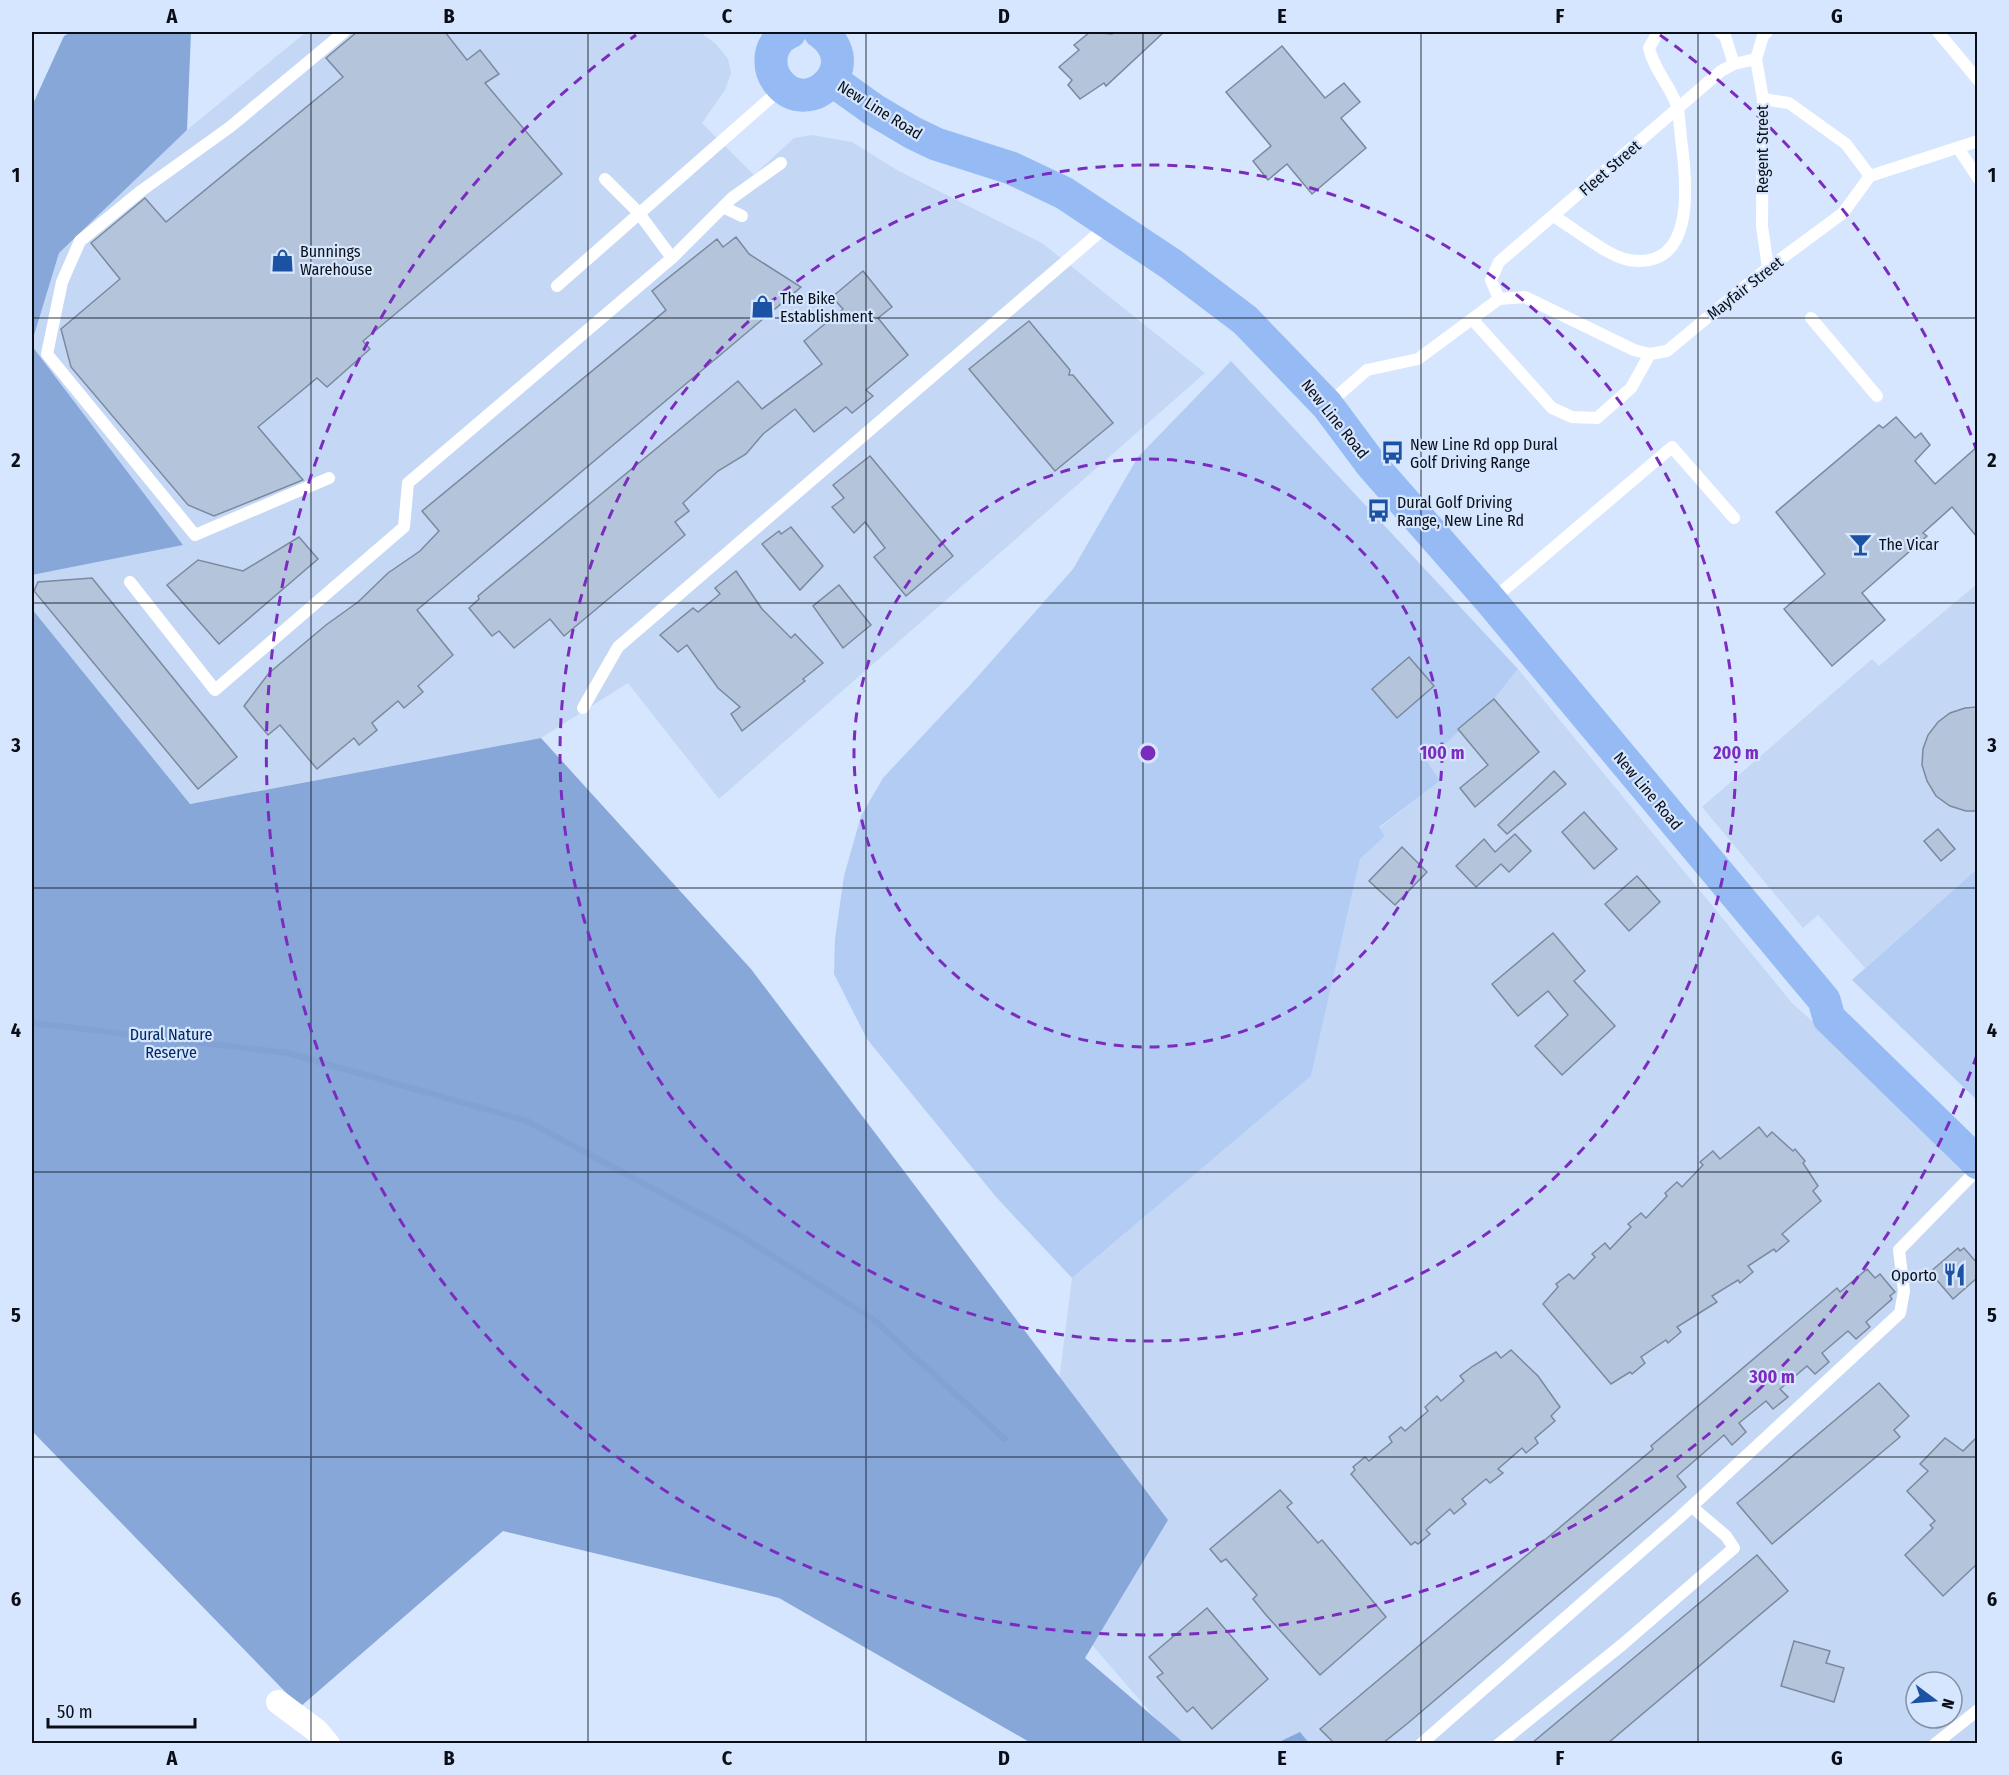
<svg xmlns="http://www.w3.org/2000/svg" width="2009" height="1775" font-family="'Fira Sans Condensed',sans-serif">
	<style>
		.built { fill: #c4d8f5; fill-rule: evenodd }
		.green { fill: #b2ccf3 }
		.forest { fill: #87a7d8 }
		.lines { fill: none; stroke-linecap: round; stroke-linejoin: round }
		.stream { stroke: #82a2d3; stroke-width: 6 }
		.building { fill: #b4c4db; stroke: #7b899f; stroke-width: 1.5 }
		.lane { stroke: #fff; stroke-width: 12 }
		.street { stroke: #fff; stroke-width: 24 }
		.primary { stroke: #96bbf4; stroke-width: 33 }
		.grid { fill: none; stroke: #0a0f17; stroke-width: 1.5; stroke-opacity: 0.55 }
		.ring { fill: none; stroke: #7b2cbf; stroke-width: 3; stroke-dasharray: 10 8 }
		.labels { text-anchor: middle; dominant-baseline: central; stroke-width: 4.5; stroke-linejoin: round; paint-order: stroke }
		.street-label { font-size: 16px; fill: #0a0f17; stroke: #d6e6fe }
		.poi-label { font-size: 16px; fill: #0a0f17; stroke: #d6e6fe; text-anchor: start }
		.park-label { font-size: 16px; fill: #002760; stroke: #d6e6fe }
		.centre { fill: #7b2cbf; stroke: #d6e6fe; stroke-width: 3 }
		.ring-label { font-size: 18px; text-anchor: middle; font-weight: bold; fill: #7b2cbf; stroke: #d6e6fe; stroke-width: 4.5; stroke-linejoin: round; paint-order: stroke }
		.neatline { fill: none; stroke: #0a0f17; stroke-width: 2 }
		.grid-label { font-size: 20px; text-anchor: middle; font-weight: bold; fill: #0a0f17 }
	</style>
	<rect width="100%" height="100%" fill="#d6e6fe"/>
	<g class="built">
		<path d="M306 32H700L716 44 728 59 731 73 725 90 702 123 754 175 794 138 811 135 852 142 897 170 1042 243 1205 373 719 799 628 683 541 738 189 804 32 609V575L183 545 32 346V342L59 253 187 130Z"/>
		<path d="M1977 584V869L1865 968 1818 915 1803 928 1702 807 1872 659 1879 666Z"/>
		<path d="M1518 669 1792 1003 1861 1065 1977 1184V1743H1177L1034 1578 1072 1278 1311 1076 1360 859 1385 836 1379 828 1440 781 1427 761 1494 699ZM1916 1682H1952V1718H1916Z"/>
	</g>
	<g class="green">
		<path d="M1231 361 1518 669 1494 699 1427 761 1440 781 1379 827 1385 836 1360 859 1311 1076 1072 1278 997 1198 867 1039 834 974 835 939 844 876 861 816 883 778 972 683 1073 569 1138 457Z"/>
		<path d="M1977 869V1100L1852 980Z"/>
	</g>
	<g class="forest">
		<path d="M71 32H191L187 130 59 253 32 342V106L64 36Z"/>
		<path d="M32 346 183 545 32 575Z"/>
		<path d="M32 609 190 804 541 738 751 969 1168 1520 1085 1658 1184 1743H1031L779 1598 503 1531 300 1707 32 1431Z"/>
		<path d="M1300 1732 1309 1743H1277Z"/>
	</g>
	<g class="lines">
		<path class="stream" d="M32 1023 288 1053 527 1121 736 1233 873 1319 1005 1439"/>
	</g>
	<g class="building">
		<path d="M357 32H445L467 60 480 50 499 74 485 83 562 174 363 341 370 349 327 387 317 378 258 427 303 480 214 516 188 505 71 367 61 329 120 279 91 243 145 198 166 222 343 77 326 58Z"/>
		<path d="M1090 32 1112 34 1115 32H1164L1106 86 1104 83 1080 99 1068 85 1072 80 1059 67 1079 50 1074 45Z"/>
		<path d="M1282 46 1325 98 1344 83 1360 102 1341 118 1366 148 1312 194 1287 164 1268 180 1253 161 1271 146 1226 92Z"/>
		<path d="M736 237 749 254 801 287 417 610 453 655 418 686 423 692 404 708 398 701 372 723 377 730 359 745 354 738 317 769 280 725 268 735 244 706 269 673 326 625 358 602 388 573 420 551 439 531 422 511 666 310 652 291 717 239 723 247Z"/>
		<path d="M863 271 892 307 878 318 908 355 866 390 873 396 852 413 846 407 814 432 795 409 763 434 746 454 718 471 683 503 689 511 675 522 685 535 564 636 550 619 514 648 499 631 492 636 469 608 479 599 478 596 738 381 762 409 822 364 804 341 843 309 832 297Z"/>
		<path d="M1029 321 1070 370 1069 375H1073L1113 423 1055 471 969 369Z"/>
		<path d="M1896 417 1915 438 1921 433 1930 445 1915 461 1935 484 1977 447V537L1952 507 1923 533 1927 536 1862 593 1885 620 1832 666 1784 609 1825 574 1776 512 1879 425 1883 428Z"/>
		<path d="M870 456 953 556 906 596 874 557 885 548 865 522 854 533 832 507 844 498 833 485Z"/>
		<path d="M791 527 823 566 800 590 762 544 779 531 781 534Z"/>
		<path d="M299 537 318 559 219 644 167 585 198 560 243 571Z"/>
		<path d="M736 571 762 609 791 638 795 634 823 663 803 679 805 681 742 731 731 714 740 707 718 688 687 645 678 652 660 635 693 608 698 612 720 594 715 588Z"/>
		<path d="M92 578 237 757 198 789 34 591 38 582Z"/>
		<path d="M839 585 871 625 843 648 813 606Z"/>
		<path d="M1409 657 1434 686 1397 718 1372 689Z"/>
		<path d="M1494 699 1539 752 1475 807 1460 788 1488 765 1458 729Z"/>
		<path d="M1977 707V811H1966L1950 806 1936 796 1927 781 1922 765 1923 749 1928 735 1938 722 1950 713 1965 708Z"/>
		<path d="M1554 771 1566 784 1507 834 1498 825Z"/>
		<path d="M1584 812 1617 849 1594 869 1562 832Z"/>
		<path d="M1938 829 1955 849 1941 861 1924 841Z"/>
		<path d="M1515 834 1531 851 1509 872 1501 864 1476 887 1456 866 1484 839 1495 852Z"/>
		<path d="M1402 847 1427 872 1395 905 1369 881Z"/>
		<path d="M1637 876 1660 902 1629 931 1605 904Z"/>
		<path d="M1553 933 1585 971 1574 981 1615 1026 1562 1075 1535 1046 1568 1015 1548 991 1518 1016 1492 984Z"/>
		<path d="M1759 1127 1767 1137 1772 1132 1793 1151 1795 1149 1805 1161 1803 1163 1818 1186 1813 1191 1821 1201 1782 1234 1789 1241 1776 1252 1774 1249 1748 1266 1753 1272 1740 1283 1738 1280 1712 1296 1717 1302 1677 1327 1681 1332 1668 1343 1666 1340 1641 1357 1645 1363 1632 1374 1630 1372 1611 1384 1543 1304 1558 1287 1556 1284 1569 1274 1574 1279 1595 1257 1592 1254 1605 1243 1610 1249 1631 1227 1628 1224 1641 1213 1646 1218 1667 1196 1665 1193 1677 1182 1682 1187 1703 1165 1700 1162 1713 1151 1720 1159Z"/>
		<path d="M1958 1248 1960 1251 1964 1248 1977 1263V1278L1953 1299 1930 1272Z"/>
		<path d="M1867 1269 1875 1278 1880 1274 1895 1292 1890 1296 1892 1299 1866 1322 1870 1327 1856 1339 1848 1331 1822 1353 1829 1362 1815 1374 1807 1366 1780 1389 1788 1397 1773 1409 1766 1401 1739 1423 1746 1432 1732 1445 1724 1435 1677 1476 1686 1487 1408 1723 1383 1743H1334L1320 1729 1653 1449 1651 1446 1837 1288 1840 1292Z"/>
		<path d="M1511 1350 1538 1376 1560 1407 1551 1416 1555 1421 1535 1438 1538 1443 1526 1453 1522 1448 1498 1469 1503 1473 1490 1483 1486 1479 1462 1499 1466 1504 1454 1514 1450 1509 1426 1530 1430 1534 1418 1544 1415 1542 1411 1545 1351 1474 1355 1470 1353 1467 1365 1457 1369 1461 1392 1442 1389 1437 1401 1427 1405 1431 1428 1411 1425 1407 1437 1396 1441 1401 1464 1381 1460 1376 1473 1366 1496 1352 1501 1358Z"/>
		<path d="M1879 1383 1909 1416 1894 1430 1900 1437 1772 1544 1737 1503Z"/>
		<path d="M1977 1437V1564L1943 1596 1905 1555 1933 1528 1930 1525 1935 1521 1907 1491 1928 1471 1920 1464 1945 1438 1963 1451Z"/>
		<path d="M1280 1490 1292 1503 1287 1507 1318 1543 1322 1540 1386 1617 1320 1675 1266 1615 1253 1599 1257 1595 1226 1559 1221 1562 1210 1549Z"/>
		<path d="M1757 1555 1788 1591 1608 1743H1532Z"/>
		<path d="M1207 1608 1268 1679 1212 1729 1193 1707 1187 1712 1157 1677 1163 1673 1149 1657Z"/>
		<path d="M1794 1641 1830 1651 1826 1663 1844 1668 1834 1702 1781 1686Z"/>
	</g>
	<g class="lines">
		<g class="lane">
			<path d="M1720 32 1725 36 1734 64"/>
			<path d="M1767 32 1763 36 1756 59 1763 99 1762 226 1768 268"/>
			<path d="M1938 32 1978 80"/>
			<path d="M1763 99 1789 103 1846 144 1870 176"/>
			<path d="M1958 148 1978 178"/>
			<path d="M723 207 742 216"/>
			<path d="M1555 217C1575 229 1607 256 1629 260 1695 271 1687 186 1682 146 1680 134 1680 121 1678 109 1672 87 1654 71 1649 48L1658 32"/>
			<path d="M672 258 732 198 781 163"/>
			<path d="M557 286 782 88"/>
			<path d="M1499 299 1525 297 1634 350 1650 354 1667 351 1755 278 1843 213 1870 176 1978 141"/>
			<path d="M1499 299 1491 280 1499 262 1721 71 1734 64 1756 59"/>
			<path d="M1811 318 1877 396"/>
			<path d="M1472 319 1552 408 1572 417 1597 418 1631 388 1650 354"/>
			<path d="M1328 404 1367 370 1418 359 1499 299"/>
			<path d="M329 478 195 535 47 354 62 282 80 241 141 191 230 127 344 32"/>
			<path d="M130 582 215 690 404 527 408 483 672 258 638 212 605 179"/>
			<path d="M1492 600 1672 447 1734 518"/>
			<path d="M583 708 618 647 1108 225"/>
			<path d="M1421 1744 1678 1519 1900 1313 1904 1291 1899 1250 1978 1169"/>
			<path d="M1499 1744 1623 1644 1734 1548 1726 1536 1692 1507"/>
			<path d="M1935 1744 1978 1710"/>
		</g>
		<path class="street" d="M278 1702 317 1731 328 1744"/>
		<g class="primary">
			<path d="M790 32C778 37 770 49 771 62 771 69 774 77 779 83 810 120 866 64 820 32"/>
			<path d="M832 80 874 110 913 133 936 144 1011 168 1064 193 1171 264 1245 320 1327 405 1371 464 1491 601 1824 1000 1829 1018 1978 1163"/>
		</g>
	</g>
	<path class="grid" d="M311 32V1744M588 32V1744M866 32V1744M1143 32V1744M1421 32V1744M1698 32V1744M32 318H1978M32 603H1978M32 888H1978M32 1172H1978M32 1457H1978"/>
	<g class="ring">
		<circle cx="1148" cy="753" r="294"/>
		<circle cx="1148" cy="753" r="588"/>
		<path d="M1977 1055A882 882 0 1 1 636 35M1660 35A882 882 0 0 1 1977 451"/>
	</g>
	<defs>
		<symbol id="shop-bare" viewBox="-9 -9 18 18"><path d="M-5-2.5h2.3a2.7 3.5 0 0 1 5.4 0H5L5.5 6h-11ZM-1.5-2.5h3a1.5 2.3 0 0 0-3 0Z" fill="#1b52a3" stroke="#d6e6fe" stroke-width="2.5" paint-order="stroke"/></symbol>
		<symbol id="bus-bare" viewBox="-9 -9 18 18"><path d="M-5-6H5V4H4V6H2V4H-2V6H-4V4H-5ZM-3.5-4V0h7V-4ZM-3.5 1.2v1.5H-2V1.2ZM2 1.2v1.5H3.5V1.2Z" fill="#1b52a3" stroke="#d6e6fe" stroke-width="2.5" paint-order="stroke"/></symbol>
		<symbol id="bar-bare" viewBox="-9 -9 18 18"><path d="M-6-5H6L.8 .8V4.5H3.5V6h-7V4.5H-.8V.8Z" fill="#1b52a3" stroke="#d6e6fe" stroke-width="2.5" paint-order="stroke"/></symbol>
		<symbol id="restaurant-bare" viewBox="-9 -9 18 18"><path d="M-5-6h1v4h1v-4h1v4h1v-4h1v5L-1.5 .5V6h-2V.5L-5-1ZM5-6V6H3V1.5H1.5Q1.5-4 5-6Z" fill="#1b52a3" stroke="#d6e6fe" stroke-width="2.5" paint-order="stroke"/></symbol>
	</defs>
	<g fill-rule="evenodd">
		<use href="#shop-bare" x="266" y="244" width="33" height="33"/>
		<use href="#shop-bare" x="746" y="290" width="33" height="33"/>
		<use href="#bus-bare" x="1376" y="436" width="33" height="33"/>
		<use href="#bus-bare" x="1362" y="494" width="33" height="33"/>
		<use href="#bar-bare" x="1844" y="528" width="33" height="33"/>
		<use href="#restaurant-bare" x="1938" y="1258" width="33" height="33"/>
	</g>
	<g class="labels">
		<g class="street-label">
			<text transform="translate(880 110) rotate(32)">New Line Road</text>
			<text transform="translate(1762 149) rotate(-90)">Regent Street</text>
			<text transform="translate(1610 168) rotate(-41)">Fleet Street</text>
			<text transform="translate(1745 288) rotate(-38)">Mayfair Street</text>
			<text transform="translate(1335 419) rotate(51)">New Line Road</text>
			<text transform="translate(1648 791) rotate(50)">New Line Road</text>
		</g>
		<g class="poi-label">
			<text x="300" y="251">Bunnings<tspan x="300" dy="18">Warehouse</tspan></text>
			<text x="780" y="298">The Bike<tspan x="780" dy="18">Establishment</tspan></text>
			<text x="1410" y="444">New Line Rd opp Dural<tspan x="1410" dy="18">Golf Driving Range</tspan></text>
			<text x="1397" y="502">Dural Golf Driving<tspan x="1397" dy="18">Range, New Line Rd</tspan></text>
			<text x="1879" y="544">The Vicar</text>
			<text x="1937" y="1275" text-anchor="end">Oporto</text>
		</g>
		<g class="park-label">
			<text x="171" y="1034">Dural Nature<tspan x="171" dy="18">Reserve</tspan></text>
		</g>
	</g>
	<circle cx="1148" cy="753" r="9" class="centre"/>
	<g class="ring-label">
		<text x="1442" y="759">100 m</text>
		<text x="1736" y="759">200 m</text>
		<text x="1772" y="1383">300 m</text>
	</g>
	<rect width="2009" height="1775" fill="none" stroke="#d6e6fe" stroke-width="66"/>
	<g transform="translate(1934 1700) rotate(106)"><circle r="28" fill="#d6e6fe" stroke="#8490a2" stroke-width="1.5"/>
	<path d="M0-4.5L10 22L0 15L-10 22Z" fill="#1b52a3"/>
	<text y="-9" font-size="16" font-weight="bold" text-anchor="middle" fill="#0a0f17">N</text>
	</g>
	<path d="M48 1718v9h147v-9" fill="none" stroke="#0a0f17" stroke-width="3"/>
	<text x="57" y="1718" font-size="18" fill="#0a0f17" stroke="#d6e6fe" stroke-width="4.5" paint-order="stroke">50 m</text>
	<rect x="33" y="33" width="1943" height="1709" class="neatline"/>
	<g class="grid-label">
		<text x="172" y="23">A</text>
		<text x="449" y="23">B</text>
		<text x="727" y="23">C</text>
		<text x="1004" y="23">D</text>
		<text x="1282" y="23">E</text>
		<text x="1560" y="23">F</text>
		<text x="1837" y="23">G</text>
		<text x="16" y="182">1</text>
		<text x="1992" y="182">1</text>
		<text x="16" y="467">2</text>
		<text x="1992" y="467">2</text>
		<text x="16" y="752">3</text>
		<text x="1992" y="752">3</text>
		<text x="16" y="1037">4</text>
		<text x="1992" y="1037">4</text>
		<text x="16" y="1322">5</text>
		<text x="1992" y="1322">5</text>
		<text x="16" y="1606">6</text>
		<text x="1992" y="1606">6</text>
		<text x="172" y="1765">A</text>
		<text x="449" y="1765">B</text>
		<text x="727" y="1765">C</text>
		<text x="1004" y="1765">D</text>
		<text x="1282" y="1765">E</text>
		<text x="1560" y="1765">F</text>
		<text x="1837" y="1765">G</text>
	</g>
</svg>
